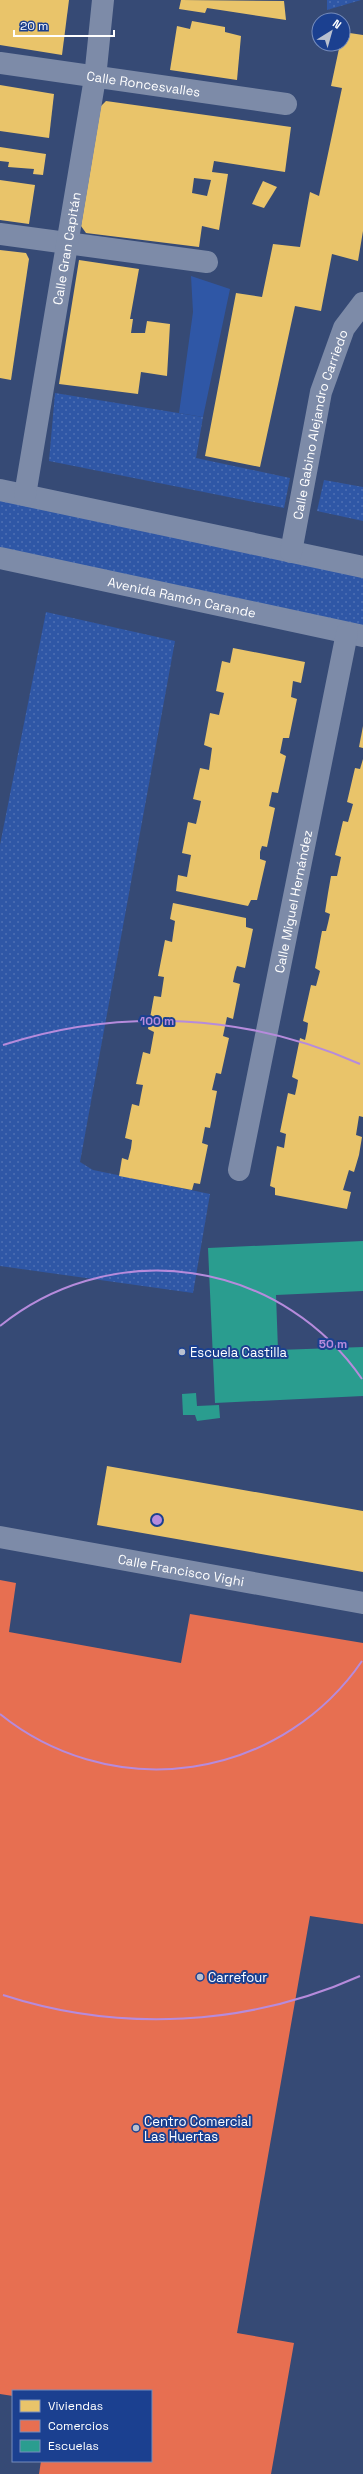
<svg xmlns="http://www.w3.org/2000/svg" width="363" height="2474" font-family="'Space Grotesk',sans-serif">
	<style>
		.grass { fill: url(#grass-dots) }
		.garden { fill: #2f57a6 }
		.homes { fill: #e9c46a; fill-rule: evenodd }
		.shops { fill: #e76f51 }
		.schools { fill: #2a9d8f }
		.lines { fill: none; stroke-linecap: round; stroke-linejoin: round }
		.minor { stroke: #7d8ba8; stroke-width: 22 }
		.ring { fill: none; stroke: #b68bdc; stroke-width: 2 }
		.poi-dot { fill: #b9c0cf; stroke: #1b4090; stroke-width: 1.5 }
		.labels { text-anchor: middle; dominant-baseline: central; stroke-width: 4; stroke-linejoin: round; paint-order: stroke }
		.street-label { font-size: 13px; fill: #fff; stroke: #1b4090 }
		.poi-label { font-size: 13px; fill: #fff; stroke: #1b4090; text-anchor: start }
		.centre { fill: #b68bdc; stroke: #1b4090; stroke-width: 2 }
		.ring-label { font-size: 12px; text-anchor: middle; font-weight: bold; fill: #b68bdc; stroke: #1b4090; stroke-width: 4; stroke-linejoin: round; paint-order: stroke }
	</style>
	<defs>
		<pattern id="grass-dots" width="8" height="8" patternUnits="userSpaceOnUse"><rect width="8" height="8" fill="#2f57a6"/><path d="M2 2h.1M6 6h.1" fill="none" stroke="#4e70b3" stroke-width="1.8" stroke-linecap="round"/></pattern>
	</defs>
	<rect width="100%" height="100%" fill="#364a75"/>
	<g class="grass">
		<path d="M327 0H361L327 10Z"/>
		<path d="M55 393 203 417 196 458 290 478 284 508 49 461Z"/>
		<path d="M324 480 363 487V521L317 511Z"/>
		<path d="M0 497 363 569V634L0 559Z"/>
		<path d="M46 612 175 641 80 1162 93 1170 210 1194 193 1293 0 1266V845Z"/>
	</g>
	<path class="garden" d="M191 276 230 289 203 417 179 413 193 312Z"/>
	<g class="homes">
		<path d="M0 0H69L62 55 0 45Z"/>
		<path d="M181 0 284 1 286 20 207 8 205 13 179 9Z"/>
		<path d="M192 21 225 27V32L241 36 237 80 170 70 177 26 190 29Z"/>
		<path d="M343 32 363 35V231L358 261 332 254 321 311 295 306 260 467 205 456 236 293 262 297 273 244 300 247 310 192 319 196 342 88 331 86 340 44H343Z"/>
		<path d="M0 85 54 94 49 138 0 131Z"/>
		<path d="M106 101 291 127 285 172 214 161 212 172 228 174 219 230 202 226 199 247 86 233 81 226 101 106ZM194 178 211 180 207 196 192 193Z"/>
		<path d="M0 147 46 154 43 175 33 174 34 169 8 167 9 162 0 161Z"/>
		<path d="M0 180 35 185 29 224 0 220Z"/>
		<path d="M263 181 277 187 264 208 252 204Z"/>
		<path d="M0 250 26 253 29 259 11 380 0 378Z"/>
		<path d="M79 260 139 269 130 319H133L131 333H145L147 321 170 324 167 376 141 372 138 394 59 384Z"/>
		<path d="M233 648 305 662 301 683 293 681 291 697 297 699 289 738H283L280 753 286 756 278 793 272 792 269 806 275 808 267 847 262 846 260 852V859L266 861 257 900H251L248 906 176 891 178 875 187 877 191 855 182 853 188 822 196 824 199 811 201 801 193 799 200 768 209 770 212 748 204 745 210 713 219 715 224 693 216 691 222 661 230 663Z"/>
		<path d="M363 726V748L359 747Z"/>
		<path d="M363 759V1117L359 1116 356 1135 362 1137 359 1155 354 1172 349 1170 343 1190 351 1192 347 1209 275 1195V1188L270 1186 277 1146 284 1148 286 1134 280 1132 288 1093 295 1095 297 1086 298 1080 292 1077 300 1038 305 1040 307 1031 308 1023 303 1021 311 985 316 986 320 971 315 968 322 931H326L328 923 330 914 325 912 328 893 331 876H337L341 857 335 855 343 821 348 822 353 804 347 802 355 768 360 769Z"/>
		<path d="M173 903 246 918V927L253 929 245 968 237 966 235 972 233 982 240 984 233 1019 227 1017 223 1036 229 1038 221 1074 216 1073 212 1090 217 1091 210 1128 205 1127 202 1143 208 1145 200 1184 194 1183 192 1190 119 1176 122 1158 128 1160 131 1148 132 1140 125 1138 132 1104 139 1106 141 1095 143 1085 136 1084 143 1052 150 1054 154 1032 148 1029 154 996 161 997 164 977 158 976 165 940 172 942 175 921 170 919Z"/>
		<path d="M107 1466 363 1511V1572L97 1525Z"/>
	</g>
	<path class="shops" d="M0 1580 16 1583 9 1632 181 1663 190 1614 363 1643V1924L310 1916 237 2333 294 2343 271 2474H39L41 2461H151V2391H13V2396L0 2394Z"/>
	<g class="schools">
		<path d="M363 1241V1291L276 1295 278 1350 363 1347V1396L215 1403 208 1248Z"/>
		<path d="M196 1393 197 1406 219 1405 220 1418 197 1421 195 1415H183L182 1394Z"/>
	</g>
	<g class="lines">
		<g class="minor">
			<path id="s1" d="M0 63 286 104"/>
			<path d="M0 234 207 262"/>
			<path d="M0 490 363 567"/>
			<path id="s2" d="M25 495 95 78 103 0"/>
			<path id="s3" d="M291 552 321 392 344 328 363 303"/>
			<path id="s4" d="M0 558 363 636"/>
			<path id="s5" d="M239 1170 347 633"/>
			<path id="s6" d="M0 1537 363 1603"/>
		</g>
	</g>
	<g class="ring">
		<path d="M362 1661A249 249 0 0 1 0 1714M0 1326A249 249 0 0 1 362 1379"/>
		<path d="M360 1976A499 499 0 0 1 3 1995M3 1045A499 499 0 0 1 360 1064"/>
	</g>
	<g class="poi-dot">
		<circle cx="182" cy="1352" r="4"/>
		<circle cx="200" cy="1977" r="4"/>
		<circle cx="136" cy="2128" r="4"/>
	</g>
	<g class="labels">
		<g class="street-label">
			<text stroke="none"><textPath href="#s1" startOffset="145">Calle Roncesvalles</textPath></text>
			<text stroke="none"><textPath href="#s2" startOffset="250">Calle Gran Capitán</textPath></text>
			<text stroke="none"><textPath href="#s3" startOffset="131">Calle Gabino Alejandro Carriedo</textPath></text>
			<text stroke="none"><textPath href="#s4" startOffset="186">Avenida Ramón Carande</textPath></text>
			<text stroke="none"><textPath href="#s5" startOffset="274">Calle Miguel Hernández</textPath></text>
			<text stroke="none"><textPath href="#s6" startOffset="184">Calle Francisco Vighi</textPath></text>
		</g>
		<g class="poi-label">
			<text x="190" y="1352">Escuela Castilla</text>
			<text x="208" y="1977">Carrefour</text>
			<text x="144" y="2121">Centro Comercial<tspan x="144" dy="15">Las Huertas</tspan></text>
		</g>
	</g>
	<circle cx="157" cy="1520" r="6" class="centre"/>
	<g class="ring-label">
		<text x="157" y="1025">100 m</text>
		<text x="333" y="1348">50 m</text>
	</g>
	<rect x="12" y="2390" width="140" height="72" fill="#1b4090" stroke="#768cbc"/>
	<rect x="20" y="2400" width="20" height="12" fill="#e9c46a" stroke="#768cbc"/>
	<text x="48" y="2410" font-size="12" fill="#ffffff">Viviendas</text>
	<rect x="20" y="2420" width="20" height="12" fill="#e76f51" stroke="#768cbc"/>
	<text x="48" y="2430" font-size="12" fill="#ffffff">Comercios</text>
	<rect x="20" y="2440" width="20" height="12" fill="#2a9d8f" stroke="#768cbc"/>
	<text x="48" y="2450" font-size="12" fill="#ffffff">Escuelas</text>
	<g transform="translate(331 32) rotate(37)"><circle r="19" fill="#1b4090" stroke="#768cbc"/>
	<path d="M0-3L7 15L0 10L-7 15Z" fill="#b9c0cf"/>
	<text y="-6" font-size="11" font-weight="bold" text-anchor="middle" fill="#ffffff">N</text>
	</g>
	<path d="M14 30v6h100v-6" fill="none" stroke="#ffffff" stroke-width="2"/>
	<text x="20" y="30" font-size="12" fill="#ffffff" stroke="#1b4090" stroke-width="3" paint-order="stroke">20 m</text>
</svg>
